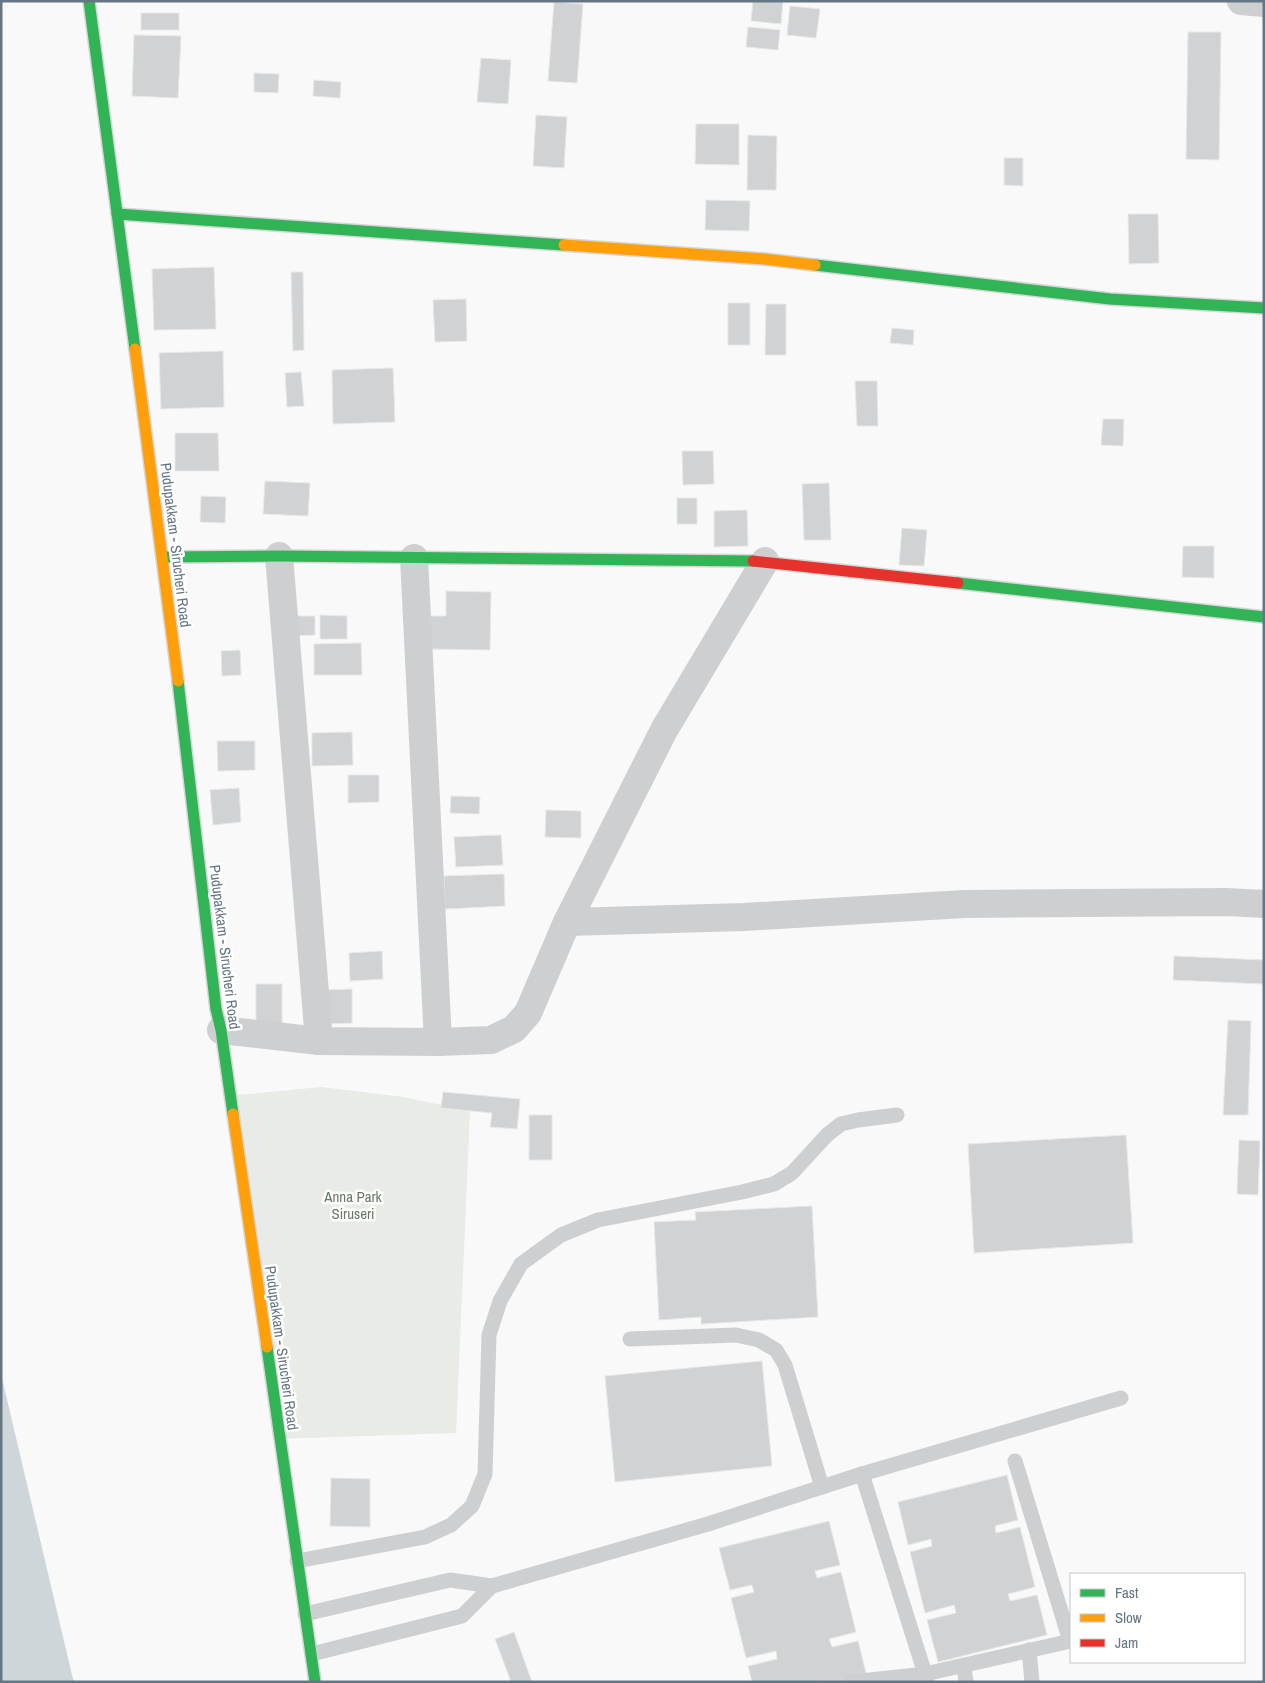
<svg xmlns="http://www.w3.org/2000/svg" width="1265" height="1683" font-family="'Archivo Narrow',sans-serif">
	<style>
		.green { fill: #e8ebe6 }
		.water { fill: #ced6d9 }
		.building { fill: #d0d2d3; stroke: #e8e8e8 }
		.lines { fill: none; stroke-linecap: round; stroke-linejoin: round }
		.fast-casing { stroke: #d5d6d7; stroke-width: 14 }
		.slow-casing { stroke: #d5d6d7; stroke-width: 14 }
		.jam-casing { stroke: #d5d6d7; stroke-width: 14 }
		.lane { stroke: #cecfd0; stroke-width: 15 }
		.street { stroke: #cecfd0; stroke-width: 28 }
		.fast { stroke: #30b455; stroke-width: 11 }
		.slow { stroke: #ff9f0a; stroke-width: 11 }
		.jam { stroke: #e5322d; stroke-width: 11 }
		.labels { text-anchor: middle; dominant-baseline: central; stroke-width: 5; stroke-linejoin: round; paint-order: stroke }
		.street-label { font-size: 15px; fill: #657683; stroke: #fff }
		.park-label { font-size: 15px; fill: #687a64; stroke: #fff }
	</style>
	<rect width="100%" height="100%" fill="#f9f9f9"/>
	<path class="green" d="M321 1087 403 1097 470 1111 456 1433 273 1439 227 1096Z"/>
	<path class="water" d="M1 1374 72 1675 74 1682H1Z"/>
	<g class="building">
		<path d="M753 1H783L781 24 751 21Z"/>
		<path d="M554 2 583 4 577 83 548 81Z"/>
		<path d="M790 6 820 9 816 38 787 35Z"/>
		<rect x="141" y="13" width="38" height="17"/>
		<path d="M748 27 780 30 778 50 746 47Z"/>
		<path d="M1188 32H1221L1219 160 1186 159Z"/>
		<path d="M134 35 181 36 178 98 132 96Z"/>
		<path d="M481 58 511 60 508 104 477 102Z"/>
		<path d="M254 73 279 74 278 93 254 92Z"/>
		<path d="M314 80 341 82 340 98 313 96Z"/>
		<path d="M536 115 567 117 564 168 533 166Z"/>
		<path d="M696 124H739V165L695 164Z"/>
		<path d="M748 135 777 136 776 190H747Z"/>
		<path d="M1004 158H1023V186L1004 185Z"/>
		<path d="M706 200 750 201 749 231 705 230Z"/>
		<path d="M1128 214H1158L1159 263 1129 264Z"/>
		<path d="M214 267 216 329 154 330 152 269Z"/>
		<path d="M291 272H303L304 350 293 351Z"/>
		<path d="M466 299 467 341 435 342 433 300Z"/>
		<rect x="728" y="303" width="22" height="42"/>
		<path d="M766 304H786V355H765Z"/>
		<path d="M892 328 914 330 913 345 890 343Z"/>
		<path d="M223 351 224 407 161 409 159 353Z"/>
		<path d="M393 368 395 422 333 424 332 370Z"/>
		<path d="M301 372 304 406 287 407 285 373Z"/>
		<path d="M855 381H877L878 426H857Z"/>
		<path d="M1103 419H1124L1123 446 1101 445Z"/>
		<path d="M175 433H218L219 471H175Z"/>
		<path d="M682 451H713L714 484 683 485Z"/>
		<path d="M265 481 310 483 308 516 263 514Z"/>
		<path d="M829 483 831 540H804L802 484Z"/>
		<path d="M201 496 226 497 225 523 200 522Z"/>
		<rect x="677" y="498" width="20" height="26"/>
		<path d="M747 510 748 546 714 547V511Z"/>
		<path d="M902 528 927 530 924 566 899 565Z"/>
		<path d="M1183 546H1214V578L1182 577Z"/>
		<path d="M446 591 491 592 490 650 429 649V616H446Z"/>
		<path d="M320 615 347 616V639H320Z"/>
		<path d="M287 616H315V635L288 636Z"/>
		<path d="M361 643 362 675H314V644Z"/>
		<path d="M240 650 241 675 222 676 221 651Z"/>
		<path d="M352 732 353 765 312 766V733Z"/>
		<path d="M217 741H255V770L218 771Z"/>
		<path d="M348 775H379V802L348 803Z"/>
		<path d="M239 788 241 822 213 825 210 790Z"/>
		<path d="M451 796 480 797 479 814 450 813Z"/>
		<path d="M546 810 581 811V838L545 837Z"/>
		<path d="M501 835 503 865 456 867 454 837Z"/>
		<path d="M504 874 505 906 445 909 444 876Z"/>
		<path d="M382 951 383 979 350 981 349 953Z"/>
		<path d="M1174 956 1264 960V984L1173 980Z"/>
		<rect x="256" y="984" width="26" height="42"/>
		<path d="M352 989V1023L323 1024V990Z"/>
		<path d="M1228 1020 1251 1021 1248 1115H1223Z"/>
		<path d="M443 1092 520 1099 517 1129 490 1127 492 1113 441 1108Z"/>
		<rect x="529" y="1115" width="23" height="45"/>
		<path d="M1126 1135 1133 1243 974 1253 968 1144Z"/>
		<path d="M1239 1140 1260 1141 1258 1195 1237 1194Z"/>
		<path d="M812 1206 818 1317 701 1324V1317L659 1320 654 1222 696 1220 695 1212Z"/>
		<path d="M762 1361 772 1466 615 1482 605 1376Z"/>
		<path d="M1007 1475 1018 1520 995 1526 996 1533 1020 1527 1035 1587 1008 1594 1010 1601 1037 1595 1047 1635 938 1662 927 1620 956 1613 954 1605 925 1613 910 1552 932 1546 931 1539 908 1545 898 1502Z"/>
		<path d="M331 1478 370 1479V1527L330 1526Z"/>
		<path d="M829 1521 840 1565 815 1571 817 1578 841 1572 856 1632 829 1639 832 1647 858 1641 868 1681 752 1682 748 1666 777 1659 776 1651 746 1658 731 1598 754 1592 752 1585 730 1590 719 1548Z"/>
		<path d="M514 1632 532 1682H511L495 1639Z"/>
	</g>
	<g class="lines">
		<defs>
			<g id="fast">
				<path d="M89 1 135 349"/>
				<path d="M117 214 564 245"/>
				<path d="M815 265 1110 299 1264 308"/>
				<path d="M163 557 279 556 753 561"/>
				<path d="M958 583 1264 617"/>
				<path d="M178 681 216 1009 221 1030 233 1114"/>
				<path d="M267 1347 315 1682"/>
			</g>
			<g id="slow">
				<path d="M564 245 764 259 815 265"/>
				<path d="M135 349 178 681"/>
				<path d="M233 1114 267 1347"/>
			</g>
			<path id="jam" d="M753 561 958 583"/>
		</defs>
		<use href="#fast" class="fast-casing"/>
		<use href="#slow" class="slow-casing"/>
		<use href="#jam" class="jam-casing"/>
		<g class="lane">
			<path d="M630 1339 736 1335 759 1340 776 1350 785 1365 822 1487"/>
			<path d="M1015 1461 1070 1641"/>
			<path d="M862 1474 925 1674 1071 1641"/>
			<path d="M297 1561 425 1537 451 1525 472 1506 485 1474 489 1335 500 1301 521 1264 561 1235 598 1220 742 1192 774 1184 792 1173 827 1135 841 1124 858 1120 897 1115"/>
			<path d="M305 1614 450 1580 492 1586 708 1524 862 1474 1121 1398"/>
			<path d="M1029 1650 1032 1682"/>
			<path d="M312 1654 462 1616 492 1586"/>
			<path d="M964 1666 966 1682"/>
			<path d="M852 1682 925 1674 927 1682"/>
		</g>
		<g class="street">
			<path d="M1241 1 1264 3"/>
			<path d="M279 556 319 1041"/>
			<path d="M414 558 438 1042"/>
			<path d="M567 922 744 917 964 904 1226 902 1264 904"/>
			<path d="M221 1030 319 1041 438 1042 491 1040 514 1029 528 1013 567 922 664 730 765 561"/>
		</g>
		<use href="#fast" class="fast"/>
		<use href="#slow" class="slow"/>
		<use href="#jam" class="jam"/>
	</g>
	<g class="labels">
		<g class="street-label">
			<text transform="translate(176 545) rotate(83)">Pudupakkam - Sirucheri Road</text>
			<text transform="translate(225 947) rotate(83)">Pudupakkam - Sirucheri Road</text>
			<text transform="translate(282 1348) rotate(82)">Pudupakkam - Sirucheri Road</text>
		</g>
		<g class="park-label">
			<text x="353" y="1196">Anna Park<tspan x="353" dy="17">Siruseri</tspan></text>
		</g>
	</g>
	<rect width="1265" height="1683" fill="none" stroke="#657683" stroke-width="5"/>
	<rect x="1070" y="1573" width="175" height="90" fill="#ffffff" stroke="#c1c8cd"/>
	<rect x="1080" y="1589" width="25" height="8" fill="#30b455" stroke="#c1c8cd"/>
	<text x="1115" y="1598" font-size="15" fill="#657683">Fast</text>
	<rect x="1080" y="1614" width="25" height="8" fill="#ff9f0a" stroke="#c1c8cd"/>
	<text x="1115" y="1623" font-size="15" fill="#657683">Slow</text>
	<rect x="1080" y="1639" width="25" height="8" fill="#e5322d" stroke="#c1c8cd"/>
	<text x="1115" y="1648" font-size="15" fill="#657683">Jam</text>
</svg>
